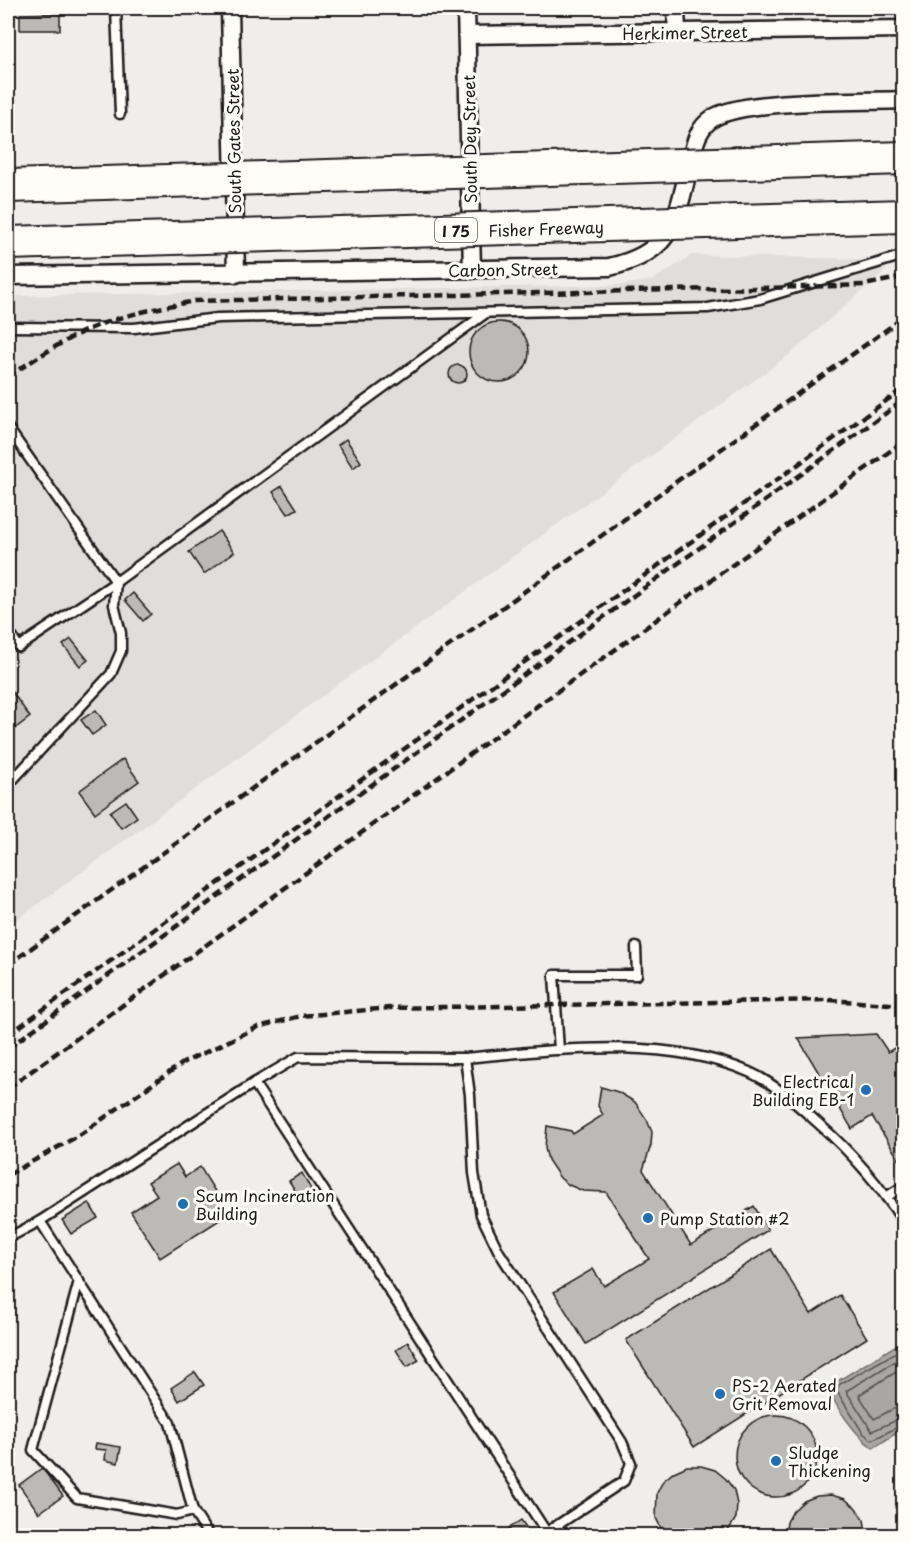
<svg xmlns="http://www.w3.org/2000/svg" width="911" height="1543" font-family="'Playpen Sans',sans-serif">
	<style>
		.built { fill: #e0deda }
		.water { fill: #a8a7a3; stroke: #706f6d; stroke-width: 1.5 }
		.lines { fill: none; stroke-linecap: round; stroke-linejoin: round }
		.shore { stroke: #545452; stroke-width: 1.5 }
		.building { fill: #bbbab6; stroke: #1c1c1c; stroke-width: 1.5 }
		.lane-casing { stroke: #1c1c1c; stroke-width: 13 }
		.street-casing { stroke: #1c1c1c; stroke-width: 21 }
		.lane { stroke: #fdfcf7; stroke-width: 8 }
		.street { stroke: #fdfcf7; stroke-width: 16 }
		.rail { stroke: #1c1c1c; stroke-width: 4.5; stroke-dasharray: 9 4.5; stroke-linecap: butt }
		.highway-bridge-casing { stroke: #1c1c1c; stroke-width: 36; stroke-linecap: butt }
		.highway-bridge { stroke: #fdfcf7; stroke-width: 32 }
		.poi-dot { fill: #1f6fb2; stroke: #fdfcf7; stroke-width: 2 }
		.labels { text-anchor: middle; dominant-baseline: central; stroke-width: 6; stroke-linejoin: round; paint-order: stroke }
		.shield { fill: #fdfcf7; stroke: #605f5e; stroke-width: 1.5 }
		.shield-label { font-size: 15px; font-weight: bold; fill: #1c1c1c }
		.street-label { font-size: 16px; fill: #1c1c1c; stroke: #fdfcf7 }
		.poi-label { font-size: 16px; fill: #1c1c1c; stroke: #fdfcf7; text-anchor: start }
	</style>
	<rect width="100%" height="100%" fill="#f0eeea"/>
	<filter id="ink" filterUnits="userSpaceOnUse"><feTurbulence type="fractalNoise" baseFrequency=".0167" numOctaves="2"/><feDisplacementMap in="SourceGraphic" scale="12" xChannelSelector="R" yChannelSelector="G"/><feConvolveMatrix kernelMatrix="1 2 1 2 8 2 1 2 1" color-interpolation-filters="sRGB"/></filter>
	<g filter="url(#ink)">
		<path class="built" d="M692 255 856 259 887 269 789 355 8 926V296L621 285 653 280Z"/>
		<path class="water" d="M903 1341V1429L873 1448C860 1439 827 1400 831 1385Z"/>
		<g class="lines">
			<g class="shore">
				<path d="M904 1348 840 1384 836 1390 863 1433 872 1440 904 1424"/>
				<path d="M904 1356 846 1391 872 1431 904 1417"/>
				<path d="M904 1367 859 1395 874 1419 893 1409 904 1407"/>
			</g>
		</g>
		<g class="building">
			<path d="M60 13V30H20V14Z"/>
			<circle cx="499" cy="352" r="30"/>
			<circle cx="458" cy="374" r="9"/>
			<path d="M346 439 361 462 353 468 338 445Z"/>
			<path d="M282 486 297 509 288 514 273 492Z"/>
			<path d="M219 531 234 552 204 574 189 552Z"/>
			<path d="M133 593 151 614 143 621 125 600Z"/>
			<path d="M71 639 88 660 80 666 63 645Z"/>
			<path d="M8 686 30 717 8 734Z"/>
			<path d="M96 710 106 725 92 735 81 720Z"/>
			<path d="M123 759 139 781 95 813 79 791Z"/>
			<path d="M126 801 137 817 121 828 110 812Z"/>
			<path d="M876 1034 888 1052 904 1042V1159L900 1161 872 1116 852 1129 798 1038Z"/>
			<path d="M601 1087 618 1092 635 1102 647 1120 652 1132 651 1145 643 1170 691 1245 754 1206 768 1230 586 1344 554 1292 593 1269 604 1286 649 1259 606 1192 583 1191 569 1185 560 1178 548 1160 545 1148 547 1126 571 1131 573 1134 603 1115 598 1106Z"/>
			<path d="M177 1164 185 1177 200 1167 229 1214 160 1258 131 1212 157 1195 148 1182Z"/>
			<path d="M302 1173 312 1191 300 1198 289 1181Z"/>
			<path d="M89 1203 98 1218 71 1234 62 1220Z"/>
			<path d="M771 1249 811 1314 840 1295 867 1338 694 1447 626 1340Z"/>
			<path d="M408 1342 419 1360 407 1367 396 1350Z"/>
			<path d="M195 1372 204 1385 179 1401 171 1388Z"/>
			<circle cx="776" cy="1456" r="41"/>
			<path d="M96 1443 121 1447 118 1463 105 1460 106 1450 95 1449Z"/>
			<path d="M687 1466H701L715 1470 726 1479 734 1490 737 1504 736 1518 725 1536H667L662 1530 656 1518 657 1493 663 1481 674 1472Z"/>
			<path d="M42 1468 63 1496 39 1513 19 1485Z"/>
			<path d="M831 1495 845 1499 856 1508 864 1520 867 1536H785L787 1522 793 1511 804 1501 817 1496Z"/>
			<path d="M521 1520 530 1533 514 1536 509 1528Z"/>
			<path d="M151 1527 176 1532 175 1536 150 1534Z"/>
		</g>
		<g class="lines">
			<defs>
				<g id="lane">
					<path d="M116 8 120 114"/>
					<path d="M8 327 134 328 218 318 708 308 760 299 904 255"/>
					<path d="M8 428 116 582 114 605 121 633V651L111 674 8 785"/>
					<path d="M8 631 19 647 116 582 486 313"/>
					<path d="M559 1050 554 975H637L636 947"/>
					<path d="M465 1058C555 1050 664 1035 749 1072 774 1083 798 1105 818 1123 851 1152 880 1185 904 1223"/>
					<path d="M254 1083 298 1057 465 1058 470 1095 474 1173 481 1215 499 1252 622 1442 631 1463 624 1481 547 1532"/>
					<path d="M886 1197 904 1186"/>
					<path d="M8 1238 40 1221"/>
					<path d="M79 1281 33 1450 77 1498 177 1515 193 1511"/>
					<path d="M209 1536 193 1511 170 1423 40 1221 254 1083 549 1536"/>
				</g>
				<g id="street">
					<path d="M230 8 236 274"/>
					<path d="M466 8 472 270"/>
					<path d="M676 8 677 32"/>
					<path d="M467 35 904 29"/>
					<path d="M8 276 609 267C677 252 676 216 692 156 695 141 699 127 713 118 746 98 861 102 904 100"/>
				</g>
			</defs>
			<use href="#lane" class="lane-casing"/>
			<use href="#street" class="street-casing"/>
			<use href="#lane" class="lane"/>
			<use href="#street" class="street"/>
			<g class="rail">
				<path d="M8 377C27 364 47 351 67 340 105 318 152 309 195 301L802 287 864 285 904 277"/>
				<path d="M8 965 904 317"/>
				<path d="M8 1035 904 388"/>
				<path d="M8 1048 904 400"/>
				<path d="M8 1088 904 441"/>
				<path d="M8 1175 78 1136 183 1063 258 1027 301 1016 389 1008 829 1000 904 1005"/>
			</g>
			<defs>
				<g id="highway-bridge">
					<path d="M8 186 904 158"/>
					<path d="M8 243 904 216"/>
				</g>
			</defs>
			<use href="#highway-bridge" class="highway-bridge-casing"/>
			<use href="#highway-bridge" class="highway-bridge"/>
		</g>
	</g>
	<g class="poi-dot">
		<circle cx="866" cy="1090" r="6"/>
		<circle cx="183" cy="1204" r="6"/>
		<circle cx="648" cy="1218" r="6"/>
		<circle cx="720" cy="1394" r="6"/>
		<circle cx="776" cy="1461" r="6"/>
	</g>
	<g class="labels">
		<rect class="shield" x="435" y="218" width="42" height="24" rx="4.5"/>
		<g class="shield-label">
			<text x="456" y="230">I 75</text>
		</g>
		<g class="street-label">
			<text transform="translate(685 32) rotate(-1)">Herkimer Street</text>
			<text transform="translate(469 139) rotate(-91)">South Dey Street</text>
			<text transform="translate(233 141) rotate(-91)">South Gates Street</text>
			<text transform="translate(546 228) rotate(-2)">Fisher Freeway</text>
			<text transform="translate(503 269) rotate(-1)">Carbon Street</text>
		</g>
		<g class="poi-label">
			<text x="854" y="1081" text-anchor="end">Electrical<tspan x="854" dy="18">Building EB-1</tspan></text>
			<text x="195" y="1195">Scum Incineration<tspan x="195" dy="18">Building</tspan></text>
			<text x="660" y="1218">Pump Station #2</text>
			<text x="732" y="1385">PS-2 Aerated<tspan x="732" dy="18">Grit Removal</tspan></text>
			<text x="788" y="1452">Sludge<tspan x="788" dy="18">Thickening</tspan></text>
		</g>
	</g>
	<rect width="911" height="1543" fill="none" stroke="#fdfcf7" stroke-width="30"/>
	<rect x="15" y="15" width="881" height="1513" fill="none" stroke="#1c1c1c" stroke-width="2" filter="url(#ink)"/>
</svg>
